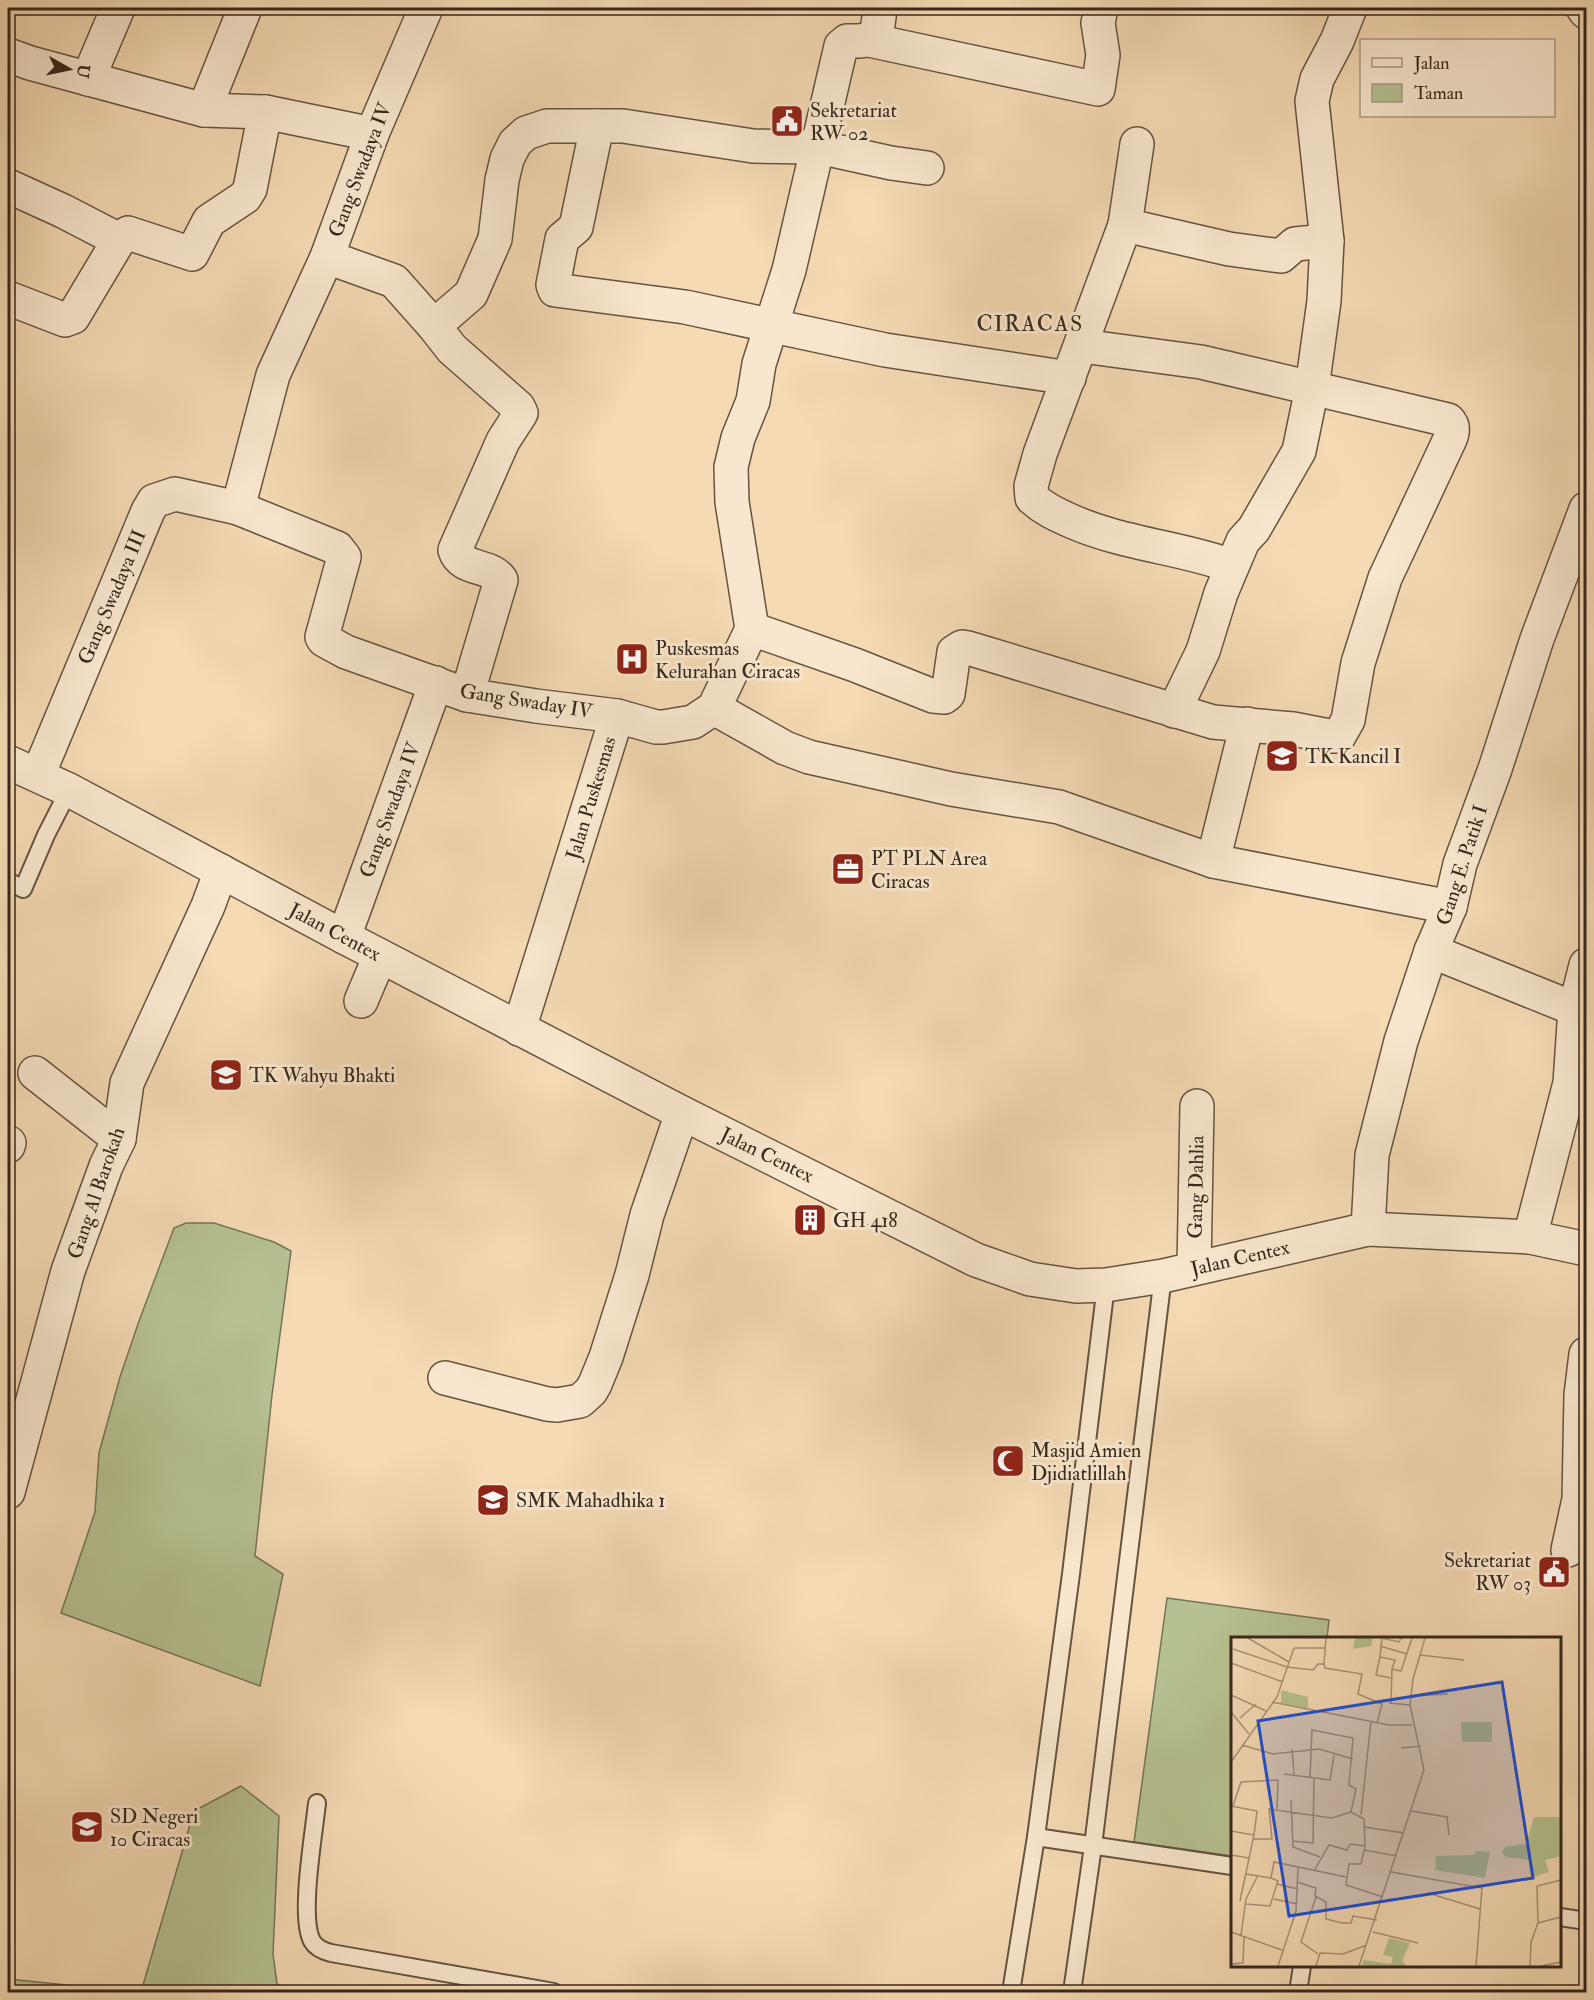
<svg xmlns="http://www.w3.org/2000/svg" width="1594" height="2000" font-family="'IM FELL Double Pica',serif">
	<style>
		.green { fill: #b6c191; stroke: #767456; stroke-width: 1.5 }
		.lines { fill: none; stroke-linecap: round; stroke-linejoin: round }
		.service-casing { stroke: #665441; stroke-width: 20 }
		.minor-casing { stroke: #665441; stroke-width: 36 }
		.tertiary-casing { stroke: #665441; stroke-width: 36 }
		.service { stroke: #f8e7ce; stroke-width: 16 }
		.minor { stroke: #f8e7ce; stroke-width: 33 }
		.tertiary { stroke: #f8e7ce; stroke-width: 33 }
		.labels { text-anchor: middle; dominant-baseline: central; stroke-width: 6; stroke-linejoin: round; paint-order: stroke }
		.poi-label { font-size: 20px; fill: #37271b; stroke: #f8e7ce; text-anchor: start }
		.street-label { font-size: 20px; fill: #37271b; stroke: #f8e7ce }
		.quarter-label { font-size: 22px; letter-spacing: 1.5px; fill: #37271b; stroke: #f8e7ce }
		.inset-road { fill: none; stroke: #a99277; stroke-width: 1.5 }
		.view { fill: #1d4ed8; fill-opacity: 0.15; stroke: #1d4ed8; stroke-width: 3 }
		.inset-edge { fill: none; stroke: #37271b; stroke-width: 3 }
	</style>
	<rect width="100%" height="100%" fill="#f5dab4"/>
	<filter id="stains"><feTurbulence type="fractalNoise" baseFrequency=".00333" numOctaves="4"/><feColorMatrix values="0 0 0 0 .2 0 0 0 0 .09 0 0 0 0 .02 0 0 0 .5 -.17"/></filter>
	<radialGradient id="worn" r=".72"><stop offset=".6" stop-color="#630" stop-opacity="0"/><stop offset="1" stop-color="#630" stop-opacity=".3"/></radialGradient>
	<g class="green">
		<path d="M186 1223H214L274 1242 291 1251 272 1395 255 1556 283 1574 260 1686 61 1613 95 1512 99 1453 120 1377 139 1321 174 1228Z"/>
		<path d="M1167 1598 1329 1620 1327 1638H1232V1856L1134 1842Z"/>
		<path d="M241 1786 279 1816 273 1954 277 1984 295 1992H141L194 1811Z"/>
		<path d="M8 1979 135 1992H8Z"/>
	</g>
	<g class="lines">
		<defs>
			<g id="service">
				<path d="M8 881 23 889 46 835 69 790"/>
				<path d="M317 1803C314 1833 299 1917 312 1941 316 1948 323 1951 331 1953L554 1992"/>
				<path d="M1036 1837 1232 1866"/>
				<path d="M1560 1917 1586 1921"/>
				<path d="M1011 1992 1036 1837 1071 1574 1106 1285"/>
				<path d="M1072 1992 1093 1846 1163 1276"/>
				<path d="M1298 1992 1302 1966"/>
			</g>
			<g id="minor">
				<path d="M1583 8 1586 12"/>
				<path d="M869 40 1098 89 1103 55 1098 23 1101 8"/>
				<path d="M8 55 30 63 204 110 265 112 372 134"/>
				<path d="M88 79 118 8"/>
				<path d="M204 110 245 8"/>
				<path d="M597 126 576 227 562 239 553 285 555 290 685 307 885 350 1069 378"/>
				<path d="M1137 144 1125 225 1040 454 1031 486 1032 498C1044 509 1057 515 1071 521 1123 544 1179 547 1232 566"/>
				<path d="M8 186 63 211 119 240"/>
				<path d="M1125 225 1229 249 1281 256 1295 244 1327 241"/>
				<path d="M327 257 394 281 434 326 452 349 518 407 521 413 503 441 455 550C461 571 491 564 501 580L467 695"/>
				<path d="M8 298 65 320 73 317 119 240 128 233 192 254 209 221 245 197 250 189 265 112"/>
				<path d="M434 326 471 294 495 239 502 180 507 159 515 143 526 133 547 126H623L753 146 818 147 891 163 927 168"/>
				<path d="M238 508 273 375 327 257 372 134 426 8"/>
				<path d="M752 629 855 665 933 696 944 697 948 694 954 652 962 647 968 648 1213 722 1293 729 1329 736H1339L1348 720 1358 663 1385 578 1450 439C1453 432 1454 426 1448 420L1201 362 1082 346"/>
				<path d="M752 629 732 502 731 467 738 438 753 401 759 364 789 270 841 46 847 41C878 42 877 35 880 8"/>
				<path d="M714 708 785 748 809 757 951 789 1059 807 1213 861 1450 907"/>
				<path d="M1174 711 1203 651 1221 593 1243 541 1254 529 1299 451 1312 388 1324 301 1327 241 1312 101 1317 79 1337 41 1350 8"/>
				<path d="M38 775 148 511 154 501 175 494 238 508 337 548 344 557 322 637 324 640 346 652 467 695 536 706 617 716 656 727H663L693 722 714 708 752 629"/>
				<path d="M1213 861 1247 724"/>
				<path d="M344 937 436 683"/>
				<path d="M1431 951 1575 1009 1586 965"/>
				<path d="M361 1001 380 956"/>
				<path d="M519 1029 617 716"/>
				<path d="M35 1073 119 1139"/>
				<path d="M8 1146 9 1143"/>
				<path d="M1368 1229 1372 1155 1401 1041 1431 951 1450 907 1460 864 1495 769 1537 639 1586 509"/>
				<path d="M1530 1237 1570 1083 1575 1009"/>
				<path d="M1194 1268 1197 1106"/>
				<path d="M445 1378 547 1404 557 1405 580 1401 591 1391 595 1384 606 1357 632 1275 647 1215 682 1113"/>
				<path d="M8 1492 68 1271 106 1166 119 1139 127 1083 208 906 221 871"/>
				<path d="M1568 1550 1579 1499 1581 1395 1586 1354"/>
			</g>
			<path id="tertiary" d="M8 762 69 790 344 937 682 1113 976 1260 1030 1279 1076 1286 1106 1285 1163 1276 1368 1229 1530 1237 1586 1249"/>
		</defs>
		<use href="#service" class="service-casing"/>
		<use href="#minor" class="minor-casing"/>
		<use href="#tertiary" class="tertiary-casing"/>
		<use href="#service" class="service"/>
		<use href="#minor" class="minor"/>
		<use href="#tertiary" class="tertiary"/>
	</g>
	<defs>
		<symbol id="civic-square" viewBox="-11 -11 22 22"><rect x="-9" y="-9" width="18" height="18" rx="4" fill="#8f2418" stroke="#f8e7ce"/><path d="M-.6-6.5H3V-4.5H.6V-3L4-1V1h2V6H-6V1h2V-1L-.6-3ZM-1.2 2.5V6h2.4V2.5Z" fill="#fff"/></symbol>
		<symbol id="hospital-square" viewBox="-11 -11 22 22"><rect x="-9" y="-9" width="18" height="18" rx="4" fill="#8f2418" stroke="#f8e7ce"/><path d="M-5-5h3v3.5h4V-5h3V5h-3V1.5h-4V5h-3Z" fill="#fff"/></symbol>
		<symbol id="school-square" viewBox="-11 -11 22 22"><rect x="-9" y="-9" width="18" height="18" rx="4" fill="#8f2418" stroke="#f8e7ce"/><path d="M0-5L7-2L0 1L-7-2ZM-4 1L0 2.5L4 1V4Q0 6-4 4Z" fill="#fff"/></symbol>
		<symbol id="office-square" viewBox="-11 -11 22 22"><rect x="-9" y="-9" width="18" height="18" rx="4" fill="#8f2418" stroke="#f8e7ce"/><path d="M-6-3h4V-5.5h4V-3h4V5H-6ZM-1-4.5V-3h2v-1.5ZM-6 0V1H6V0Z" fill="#fff"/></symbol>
		<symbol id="building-square" viewBox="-11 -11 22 22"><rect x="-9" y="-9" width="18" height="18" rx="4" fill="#8f2418" stroke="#f8e7ce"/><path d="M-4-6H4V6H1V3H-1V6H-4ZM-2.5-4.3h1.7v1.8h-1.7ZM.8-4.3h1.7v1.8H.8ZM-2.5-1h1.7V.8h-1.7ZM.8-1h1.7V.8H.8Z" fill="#fff"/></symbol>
		<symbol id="mosque-square" viewBox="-11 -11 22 22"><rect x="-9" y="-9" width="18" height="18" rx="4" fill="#8f2418" stroke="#f8e7ce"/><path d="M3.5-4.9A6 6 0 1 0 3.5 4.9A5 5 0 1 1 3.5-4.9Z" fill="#fff"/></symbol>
	</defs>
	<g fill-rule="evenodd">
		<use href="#civic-square" x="768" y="102" width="38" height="38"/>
		<use href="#hospital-square" x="613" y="640" width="38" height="38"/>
		<use href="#school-square" x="1263" y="737" width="38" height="38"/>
		<use href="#office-square" x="829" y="850" width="38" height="38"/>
		<use href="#school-square" x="207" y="1056" width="38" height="38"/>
		<use href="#building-square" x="791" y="1201" width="38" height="38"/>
		<use href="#mosque-square" x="989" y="1442" width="38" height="38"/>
		<use href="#school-square" x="474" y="1481" width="38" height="38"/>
		<use href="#civic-square" x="1535" y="1553" width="38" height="38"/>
		<use href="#school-square" x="68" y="1808" width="38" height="38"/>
	</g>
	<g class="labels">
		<g class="poi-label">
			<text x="810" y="110">Sekretariat<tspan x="810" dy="23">RW 02</tspan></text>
			<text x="655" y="648">Puskesmas<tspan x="655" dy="23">Kelurahan Ciracas</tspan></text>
			<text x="1305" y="756">TK Kancil I</text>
			<text x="871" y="858">PT PLN Area<tspan x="871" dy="23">Ciracas</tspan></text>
			<text x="249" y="1075">TK Wahyu Bhakti</text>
			<text x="833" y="1220">GH 418</text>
			<text x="1031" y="1450">Masjid Amien<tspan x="1031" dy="23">Djidiatlillah</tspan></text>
			<text x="516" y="1500">SMK Mahadhika 1</text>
			<text x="1531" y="1560" text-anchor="end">Sekretariat<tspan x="1531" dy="23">RW 03</tspan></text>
			<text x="110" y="1816">SD Negeri<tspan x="110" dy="23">10 Ciracas</tspan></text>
		</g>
		<g class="street-label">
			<text transform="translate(360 170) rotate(-69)">Gang Swadaya IV</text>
			<text transform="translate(112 597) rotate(-67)">Gang Swadaya III</text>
			<text transform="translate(526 701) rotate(9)">Gang Swaday IV</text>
			<text transform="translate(591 798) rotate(-73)">Jalan Puskesmas</text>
			<text transform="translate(390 810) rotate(-70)">Gang Swadaya IV</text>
			<text transform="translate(1462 865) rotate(-72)">Gang E. Patik I</text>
			<text transform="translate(335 932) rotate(28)">Jalan Centex</text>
			<text transform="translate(767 1155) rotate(26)">Jalan Centex</text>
			<text transform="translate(1196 1187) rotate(-89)">Gang Dahlia</text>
			<text transform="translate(96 1193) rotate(-71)">Gang Al Barokah</text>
			<text transform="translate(1240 1258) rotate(-13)">Jalan Centex</text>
		</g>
		<g class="quarter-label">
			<text x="1030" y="324">CIRACAS</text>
		</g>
	</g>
	<g transform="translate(1231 1637)">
		<rect width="330" height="330" fill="#f5dab4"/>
		<path d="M124 1H142L140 9 122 12ZM50 53 77 60V71L50 66ZM230 85H261V105H231ZM303 180H330V219L314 223 318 235 300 241 299 223 275 220 271 215 274 210 295 207ZM245 214 259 215 254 241 204 233 205 219 243 218ZM158 301 179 306 171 324 176 329H130L133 323 160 327 162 320 152 318Z" fill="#b6c191"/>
		<path class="inset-road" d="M17 1 58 25M151 1 149 20 164 23 161 32M151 1 168 5 170 1M149 9 176 17M63 11H94M2 12 56 30 82 33 87 27H93L94 31 131 37 127 57 151 67 146 86M189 18 233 23M149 20 145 38 160 41M0 26 52 45M93 27 95 1M0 58 35 74M180 59 217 57M41 65 158 88H181M158 66 179 68M160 66 161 32 170 34 181 1M0 75 18 97M9 81 25 67M11 108 42 117 88 112 122 122M170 111 190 109M61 112 63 137M0 125 46 60 63 11M53 137 99 143 103 118M79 140 81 93 122 101 118 148 125 152 120 175M60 163 62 210 89 220M0 169 26 174 23 198M2 169 10 145 47 143 46 172M180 174 216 180 218 198M120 175 133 182 134 209 130 227H118L115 248 152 260M130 178 140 84M133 190 173 196M0 194 23 198 9 264M22 202H41L38 172 101 181 120 175M61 204 82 206 83 141M133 213 166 219M0 218 18 221M83 234 98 208 116 213 119 207 134 209M160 235 251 251 245 329M15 237 40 241 47 244 46 247M40 241 43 225 115 240M66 245 85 251 84 259 95 265V282L111 286H120L122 279 146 283M197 256 249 272M85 260 70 305 87 317M43 262 66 267M15 267 39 269 46 247 67 252M307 286 306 249 330 243M0 295 51 313M142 295 187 306M10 298 15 262 27 238M0 327 12 326 13 300M47 329 65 274 67 231M85 329 89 316 112 317 136 308M128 329 193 133 179 68 182 42 194 1M299 329 300 305 307 286 330 280M310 329 330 325"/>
		<path class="view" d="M271 45 302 241 58 279 27 84Z"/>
		<rect width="330" height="330" class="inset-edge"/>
	</g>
	<rect width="1594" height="2000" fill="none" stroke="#f5dab4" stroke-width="30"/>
	<rect x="9" y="9" width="1576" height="1982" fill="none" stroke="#37271b" stroke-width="3"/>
	<rect x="15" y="15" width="1564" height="1970" fill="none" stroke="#37271b" stroke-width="1.5"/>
	<rect x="1360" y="39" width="195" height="78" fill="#f8e7ce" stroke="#ab9a86" stroke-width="1.5"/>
	<rect x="1372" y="58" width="30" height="9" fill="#f8e7ce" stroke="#ab9a86" stroke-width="1.5"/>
	<text x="1414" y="69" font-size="18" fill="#37271b">Jalan</text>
	<rect x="1372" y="84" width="30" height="18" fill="#b6c191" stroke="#ab9a86" stroke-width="1.5"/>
	<text x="1414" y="99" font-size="18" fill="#37271b">Taman</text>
	<g transform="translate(69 69) rotate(99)" stroke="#f8e7ce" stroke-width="4.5" paint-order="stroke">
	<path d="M0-4.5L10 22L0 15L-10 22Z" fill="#37271b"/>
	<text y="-9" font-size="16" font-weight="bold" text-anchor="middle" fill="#37271b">U</text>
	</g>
	<rect width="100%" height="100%" filter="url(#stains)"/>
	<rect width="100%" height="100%" fill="url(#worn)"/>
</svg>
